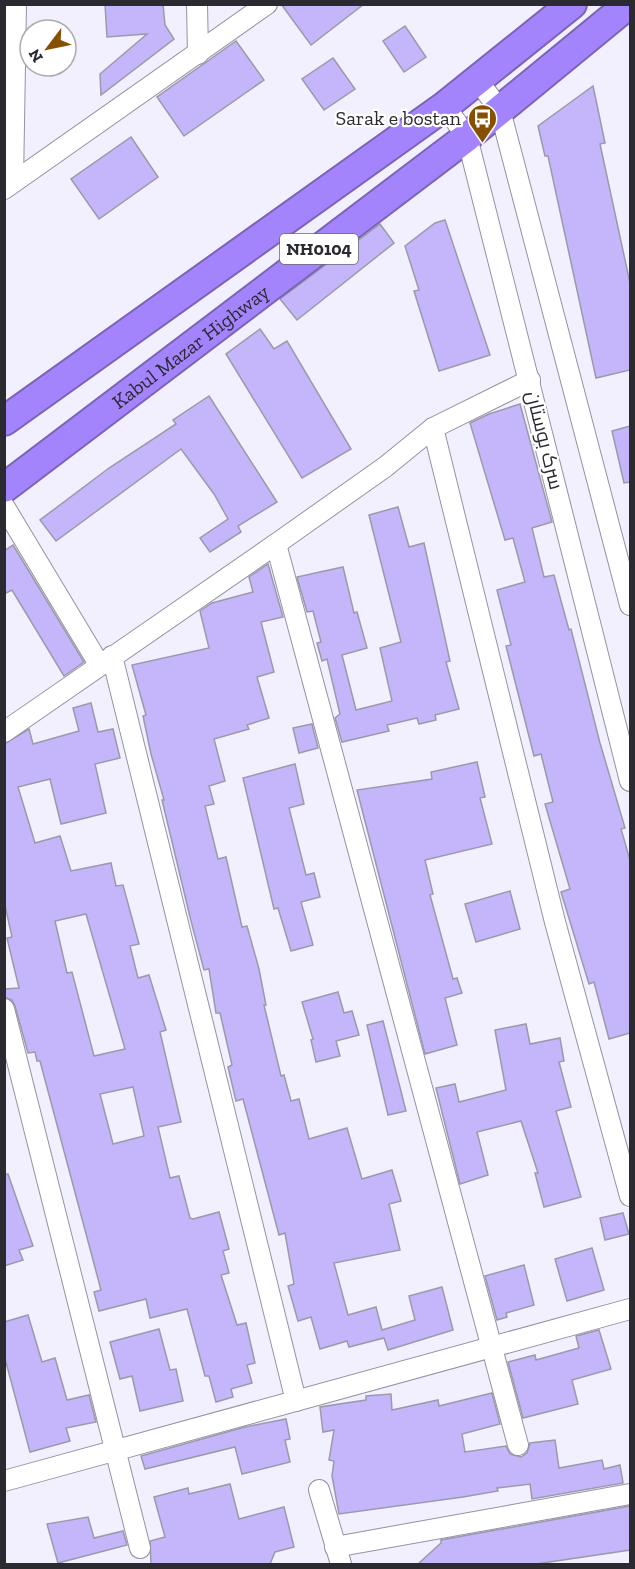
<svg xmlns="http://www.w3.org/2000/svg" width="635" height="1569" font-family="'Zilla Slab',Cairo,serif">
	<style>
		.building { fill: #c5b6fc; stroke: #9c99aa; stroke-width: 1.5; fill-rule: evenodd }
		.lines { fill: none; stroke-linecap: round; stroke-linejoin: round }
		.minor-casing { stroke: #9592a2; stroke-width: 22 }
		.highway-casing { stroke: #7a64b5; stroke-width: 32 }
		.minor { stroke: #fff; stroke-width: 20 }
		.highway { stroke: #a484fc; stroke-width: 28 }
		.labels { text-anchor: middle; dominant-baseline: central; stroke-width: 4.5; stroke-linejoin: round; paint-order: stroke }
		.shield { fill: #fff; stroke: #6b6a6f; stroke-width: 1.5 }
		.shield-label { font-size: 18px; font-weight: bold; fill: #2c2a31 }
		.poi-label { font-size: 20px; fill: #2c2a31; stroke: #fff; text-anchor: end }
		.street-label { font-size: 20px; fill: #2c2a31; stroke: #fff }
	</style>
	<rect width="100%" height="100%" fill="#f2effe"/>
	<g class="building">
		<path d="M105 4H163L165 25 174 39 101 95 100 74 147 34 107 37Z"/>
		<path d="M281 4H364L311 45Z"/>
		<path d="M405 26 426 57 404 72 383 41Z"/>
		<path d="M236 41 264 80 184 136 157 97Z"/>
		<path d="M333 58 355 89 324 110 302 79Z"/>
		<path d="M593 86 605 143 600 144 630 283V370L596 378 548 156H545L538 126Z"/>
		<path d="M131 137 158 177 99 219 71 179Z"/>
		<path d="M445 220 490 355 439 371 414 291 419 290 405 246 435 223Z"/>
		<path d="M380 224 394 243 297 320 280 299Z"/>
		<path d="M260 329 274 349 287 341 351 449 302 478 226 354Z"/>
		<path d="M209 396 277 502 238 526 241 532 210 552 200 538 228 519 214 494 181 449 56 541 40 520 109 468 176 424 173 420Z"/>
		<path d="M520 404 552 522 532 528 544 577 554 575 569 630 571 629 600 743 625 828 621 829 630 860V1033L609 1039 594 982 589 984 561 892 570 889 545 804 553 802 541 754 534 756 506 646 511 645 497 590 525 582 513 538 505 540 470 423 489 414Z"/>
		<path d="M630 426V482L624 483 612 431Z"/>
		<path d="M398 507 409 547 424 543 450 661 446 662 459 709 435 715 436 720 419 724 417 718 387 725 389 731 342 742 335 718 340 714 327 659 322 661 317 643 321 642 313 611 307 612 297 577 343 567 354 613 357 612 367 648 342 655 356 710 392 701 380 648 401 642 369 515Z"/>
		<path d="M13 545 84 662 64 676 12 590 4 594V551Z"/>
		<path d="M268 564 283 617 261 622 274 672 257 677 269 718 247 725 249 729 214 739 225 781 209 786 214 804 205 806 218 859 226 857 242 927 247 926 259 969 266 1005H264L281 1076 284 1075 291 1101 299 1099 309 1139 347 1128 362 1179 392 1170 401 1201 389 1204 400 1250 334 1263 348 1315 376 1307 382 1330 415 1320 409 1296 442 1287 453 1330 388 1350 384 1338 349 1347 347 1341 320 1349 311 1317 298 1321 288 1286 294 1284 285 1233 279 1235 243 1099 236 1101 228 1067 232 1065 220 1013H216L209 969 204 970 191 921 162 800H164L151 754 143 716 146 715 132 665 209 648 200 611 212 603 253 592 249 577Z"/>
		<path d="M91 703 98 732 113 729 120 758 95 764 106 813 61 824 50 779 18 787 35 843 60 836 71 871 111 863 116 886 123 885 139 944 130 946 138 978 149 975 166 1030 160 1032 181 1122 158 1127 170 1178 179 1176 190 1218 193 1219 219 1212 229 1249 223 1251 229 1273 221 1275 237 1325 246 1323 255 1363 247 1365 252 1383 231 1389 233 1397 216 1402 209 1376H205L187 1309 150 1318 146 1299 99 1311 94 1292 101 1290 40 1061H37L35 1052 28 1053 15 1006 12 1000 4 997V989L19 988 7 938 12 937 4 901V744L29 729 33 744 79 731 73 708ZM86 914 125 1049 94 1056 72 972 67 973 55 921ZM133 1087 144 1136 113 1144 100 1094Z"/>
		<path d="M312 724 318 748 299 753 293 728Z"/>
		<path d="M477 762 485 797 480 798 492 844 425 860 433 894 430 895 453 979 457 978 462 993 445 998 457 1045 425 1054 357 790 432 779 431 772Z"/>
		<path d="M295 764 304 804 289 808 306 875 314 873 320 897 301 902 313 945 291 951 278 908 274 909 243 778Z"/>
		<path d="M510 891 520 929 476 942 465 904Z"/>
		<path d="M338 992 344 1013 352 1011 359 1035 336 1041 340 1056 316 1062 311 1040 313 1039 302 1002Z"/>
		<path d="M383 1021 406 1111 388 1115 367 1025Z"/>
		<path d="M526 1024 530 1044 560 1038 564 1061 559 1062 571 1107 556 1111 581 1197 544 1207 535 1173H538L521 1121 477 1132 488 1175 460 1184 436 1088 455 1084 459 1102 506 1090 495 1030Z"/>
		<path d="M8 1174 33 1246 19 1250 23 1260 4 1266V1175Z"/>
		<path d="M623 1213 629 1234 605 1240 600 1218Z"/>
		<path d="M592 1248 604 1290 567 1301 555 1259Z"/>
		<path d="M524 1265 534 1305 506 1313 507 1317 497 1320 485 1276Z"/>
		<path d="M28 1315 42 1362 55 1358 67 1400 89 1395 96 1422 66 1428 70 1441 30 1452 4 1355V1322Z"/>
		<path d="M159 1329 170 1370 176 1369 183 1401 140 1411 132 1376 120 1379 110 1342Z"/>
		<path d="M599 1330 611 1369 572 1380 578 1404 523 1418 508 1362 535 1355 536 1360 579 1348 576 1336Z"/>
		<path d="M492 1393 500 1424 462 1434 465 1452 506 1446 510 1454 521 1457 527 1453 530 1443 555 1440 559 1468 602 1460 604 1469 620 1465 623 1483 532 1499 530 1484 497 1488 498 1491 463 1497 339 1514 332 1476 334 1461 329 1460 334 1430 323 1432 320 1407 366 1400V1396L391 1394 392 1410 438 1400 439 1406Z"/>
		<path d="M286 1419 290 1439 285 1440 290 1462 242 1474 235 1447 145 1469 141 1456 245 1427Z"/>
		<path d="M230 1484 239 1519 284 1507 294 1547 275 1552 270 1564H151L150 1541 165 1537 154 1497 188 1488 189 1494Z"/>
		<path d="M630 1506V1550L536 1564H418L441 1543V1540Z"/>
		<path d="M88 1517 94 1538 123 1531 127 1545 58 1563 47 1524Z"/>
	</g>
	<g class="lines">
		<defs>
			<g id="minor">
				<path d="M197 4 198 54"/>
				<path d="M478 81 500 110 630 605"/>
				<path d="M445 106 467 137 630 781"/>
				<path d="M13 182 16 4"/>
				<path d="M4 189 267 4"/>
				<path d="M433 428 555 922 630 1196"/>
				<path d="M4 506 99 664"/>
				<path d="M276 544 518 1445"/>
				<path d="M112 656 296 1401"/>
				<path d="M4 732 276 544 385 467 433 428 530 380"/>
				<path d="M4 1009 140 1548"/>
				<path d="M4 1481 630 1309"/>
				<path d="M319 1490 341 1564"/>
				<path d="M335 1547 630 1494"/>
			</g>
			<g id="highway">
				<path d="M4 421 445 106 572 4"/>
				<path id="s1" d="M4 488 467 137 629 4"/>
			</g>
		</defs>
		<use href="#minor" class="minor-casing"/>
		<use href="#highway" class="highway-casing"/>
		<use href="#minor" class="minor"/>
		<use href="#highway" class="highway"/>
	</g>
	<defs>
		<symbol id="bus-pin" viewBox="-11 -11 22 30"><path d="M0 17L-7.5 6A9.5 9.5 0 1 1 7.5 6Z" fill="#865000" stroke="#fff"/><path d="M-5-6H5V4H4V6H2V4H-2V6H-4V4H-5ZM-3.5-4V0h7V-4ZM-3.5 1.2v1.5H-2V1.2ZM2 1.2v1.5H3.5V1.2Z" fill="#fff"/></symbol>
	</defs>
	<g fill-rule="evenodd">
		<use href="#bus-pin" x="466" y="102" width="33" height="45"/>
	</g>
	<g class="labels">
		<rect class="shield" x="280" y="234" width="78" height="30" rx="4.5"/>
		<g class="shield-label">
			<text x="319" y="249">NH0104</text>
		</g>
		<g class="poi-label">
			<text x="461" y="118">Sarak e bostan</text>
		</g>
		<g class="street-label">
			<text stroke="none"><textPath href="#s1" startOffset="234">Kabul Mazar Highway</textPath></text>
			<text transform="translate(545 440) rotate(76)">سرک بوستان</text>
		</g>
	</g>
	<rect width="635" height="1569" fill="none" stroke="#2c2a31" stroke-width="12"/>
	<g transform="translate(48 48) rotate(238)"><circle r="28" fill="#ffffff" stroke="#abaaad" stroke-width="1.5"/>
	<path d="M0-4.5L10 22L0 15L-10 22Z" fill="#865000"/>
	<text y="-9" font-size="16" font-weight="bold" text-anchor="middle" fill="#2c2a31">N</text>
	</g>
</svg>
